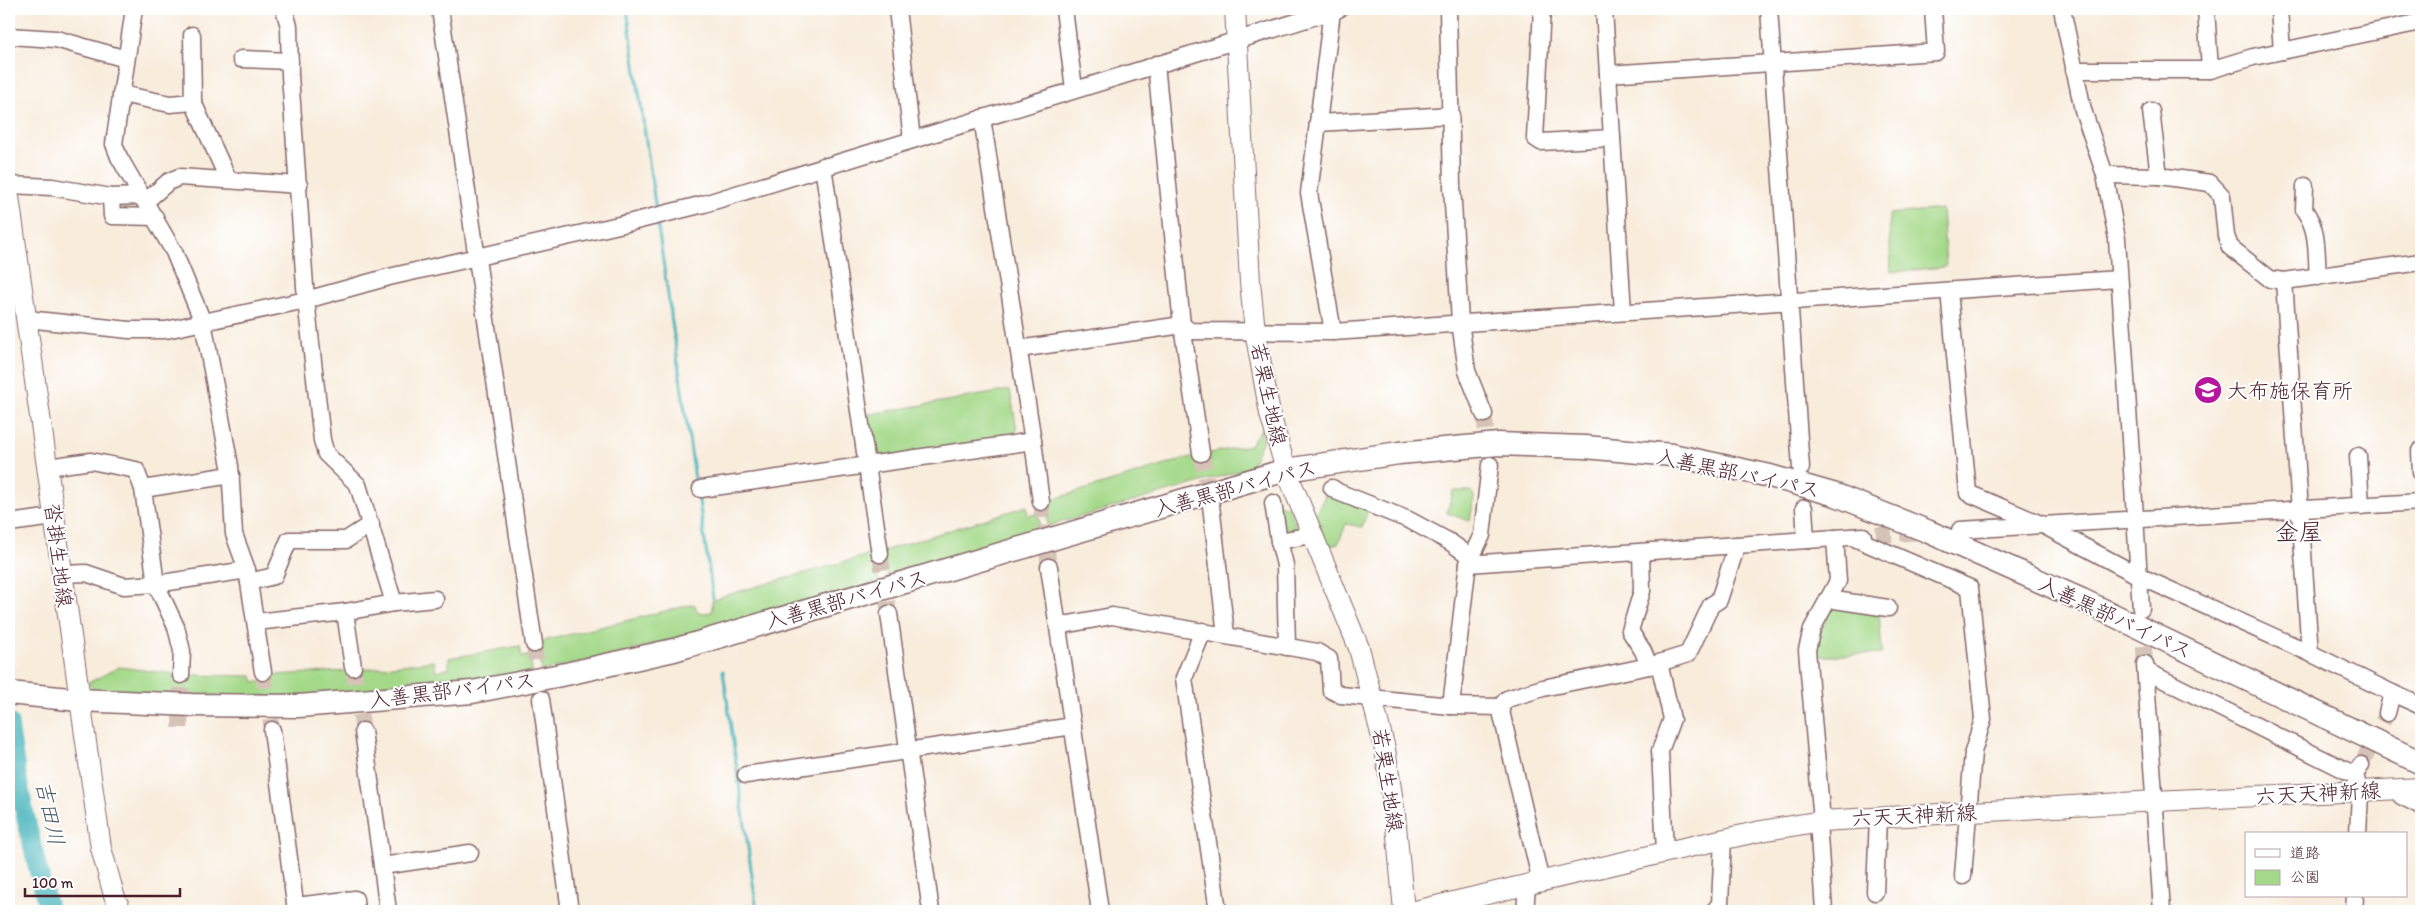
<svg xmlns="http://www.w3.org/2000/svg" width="2430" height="920" font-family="Itim,'Klee One',sans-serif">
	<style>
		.green { fill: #a4d989; stroke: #777c5a }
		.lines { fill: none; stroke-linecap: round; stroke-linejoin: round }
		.stream { stroke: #44b4bb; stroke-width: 3 }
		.river { stroke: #44b4bb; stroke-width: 19 }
		.minor-tunnel { stroke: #d5c3b8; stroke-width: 16; stroke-dasharray: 16 8; stroke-linecap: butt }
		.minor-casing { stroke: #876769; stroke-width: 19 }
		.major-casing { stroke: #876769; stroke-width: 22 }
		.highway-casing { stroke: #876769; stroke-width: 25 }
		.minor { stroke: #fff; stroke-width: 16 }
		.major { stroke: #fff; stroke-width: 20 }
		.highway { stroke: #fff; stroke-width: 22 }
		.labels { text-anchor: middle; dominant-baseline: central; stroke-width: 4; stroke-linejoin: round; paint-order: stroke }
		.poi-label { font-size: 21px; fill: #4a1f2b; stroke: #fff; text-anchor: start }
		.street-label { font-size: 21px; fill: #4a1f2b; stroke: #fff }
		.water-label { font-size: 22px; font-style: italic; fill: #485b65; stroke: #fff }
		.quarter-label { font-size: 24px; fill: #4a1f2b; stroke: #fff }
	</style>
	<rect width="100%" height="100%" fill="#fff"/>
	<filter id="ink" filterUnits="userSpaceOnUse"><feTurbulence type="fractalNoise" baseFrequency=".02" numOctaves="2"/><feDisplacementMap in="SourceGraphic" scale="10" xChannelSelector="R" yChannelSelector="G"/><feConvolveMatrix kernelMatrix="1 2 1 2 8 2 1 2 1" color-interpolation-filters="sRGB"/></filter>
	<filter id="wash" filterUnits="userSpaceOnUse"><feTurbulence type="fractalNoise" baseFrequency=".0096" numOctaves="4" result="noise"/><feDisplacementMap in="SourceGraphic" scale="20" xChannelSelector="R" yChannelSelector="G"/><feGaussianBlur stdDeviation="1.12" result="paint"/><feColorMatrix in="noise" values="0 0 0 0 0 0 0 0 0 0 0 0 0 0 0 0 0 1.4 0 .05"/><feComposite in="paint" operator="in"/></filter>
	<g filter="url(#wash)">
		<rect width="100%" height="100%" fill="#f8ecdb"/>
		<g class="green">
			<path d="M1942 209 1946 267 1891 272 1889 214Z"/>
			<path d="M1010 390 1017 430 1013 436 872 460 865 415Z"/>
			<path d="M1261 429 1263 440 1250 468 1048 526 1046 510 1052 506 1054 499 1191 457 1198 459 1200 465 1210 463V453L1250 445Z"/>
			<path d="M1328 490 1368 510 1362 527 1346 524 1338 544 1327 547 1316 513Z"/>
			<path d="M1453 491H1472L1474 497 1470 521 1447 513Z"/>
			<path d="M1276 504 1289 507 1298 533 1283 534Z"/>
			<path d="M1027 506 1028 516 1038 513 1040 528 888 579 883 551Z"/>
			<path d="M868 555 875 562 879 582 622 653 542 671 538 644 547 640 694 604 699 614 712 612V601L723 596Z"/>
			<path d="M1834 603 1879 611 1882 653 1815 657V641Z"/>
			<path d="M520 646 522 657 531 655 532 673 458 685 293 697 97 693 88 683 119 667 174 674 175 680 184 682 186 675 252 676 254 682H273L274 675 347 671 349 677 359 676V670L434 661 436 671 449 668V658Z"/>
		</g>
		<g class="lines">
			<g class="stream">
				<path d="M627 9 656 211"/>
				<path d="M657 220 696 486"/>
				<path d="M698 494 713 598"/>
				<path d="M723 671 757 911"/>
			</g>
			<path class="river" d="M9 723C17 787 32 849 49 911"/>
		</g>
	</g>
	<g filter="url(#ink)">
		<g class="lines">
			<g class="minor-tunnel">
				<path d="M1484 414 1489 456"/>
				<path d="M1201 453 1211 503"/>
				<path d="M1041 502 1049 567"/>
				<path d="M1876 535 1923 532"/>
				<path d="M880 554 889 614"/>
				<path d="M2142 622 2145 664"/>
				<path d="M534 644 541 699"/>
				<path d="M353 667 363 731"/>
				<path d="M263 672 272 730"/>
				<path d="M180 728 181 675"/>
				<path d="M2361 765 2387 713"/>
			</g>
			<defs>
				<g id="minor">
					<path d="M134 9 114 144 119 157 174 252 203 322 230 466 234 534 247 570 263 672"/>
					<path d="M284 9 289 26 290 75 306 300 322 440 326 454 358 485 394 603 435 599"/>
					<path d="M440 9 534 644"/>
					<path d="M897 9 912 140"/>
					<path d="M1064 9 1074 89"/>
					<path d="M1448 9 1452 186 1460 322 1467 371 1484 414"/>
					<path d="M1542 9 1535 138 1541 142 1612 138"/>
					<path d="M1604 9 1608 74 1936 52 1933 9"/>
					<path d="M1769 9 1801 468"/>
					<path d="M2062 9 2083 110 2105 175 2117 239 2141 609"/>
					<path d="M2206 9 2210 70"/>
					<path d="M2279 9 2282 51"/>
					<path d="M192 35 193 102"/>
					<path d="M9 36 56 39 126 59"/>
					<path d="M241 59 290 61"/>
					<path d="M1156 64 1182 325 1201 453"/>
					<path d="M2074 70H2210L2253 57 2421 22"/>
					<path d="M1608 74 1623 312"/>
					<path d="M121 94 170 104 193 102 228 179"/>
					<path d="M2151 111 2159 176"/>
					<path d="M982 118 1033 441 1041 502"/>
					<path d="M1318 123 1332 11"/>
					<path d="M823 166 880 554"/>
					<path d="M2105 175 2159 176 2210 183 2222 196 2226 236 2230 247 2270 279 2284 281 2421 262"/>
					<path d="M9 185 52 187 111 197"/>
					<path d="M2305 186 2304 210C2319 229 2316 254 2318 277"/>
					<path d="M142 196 111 197 112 216 155 217"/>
					<path d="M145 202 168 182 179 177 299 185"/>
					<path d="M2284 281 2310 653 2392 693 2387 713"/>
					<path d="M1949 291 1968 493 2043 525 2139 576 2310 653"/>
					<path d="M27 319 129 330H166L306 300 389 277 632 222 704 204 1339 9"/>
					<path d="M1333 332 1309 193 1318 123 1451 115"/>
					<path d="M1019 349 1182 325 1190 331 1333 332 2119 279"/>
					<path d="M2420 451 2421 473"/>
					<path d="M2358 456 2361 506"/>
					<path d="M48 467 91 461 136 470 143 489"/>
					<path d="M1332 488 1338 492 1409 520 1450 542 1471 557"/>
					<path d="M701 489 1033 441"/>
					<path d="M1273 503 1279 541"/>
					<path d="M1211 505 1226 635"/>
					<path d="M1804 508 1806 540"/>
					<path d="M9 523 54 517"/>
					<path d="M1960 530 2421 502"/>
					<path d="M1852 537 1970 588 1983 719 1973 752 1963 876"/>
					<path d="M1468 564 1863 536"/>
					<path d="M1049 567 1100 911"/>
					<path d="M62 574 86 573 124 586 156 584 143 489 231 475"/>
					<path d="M249 582 274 576 289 540H346L371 524"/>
					<path d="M1828 599 1888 608"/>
					<path d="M889 614 931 911"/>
					<path d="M256 622 345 612"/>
					<path d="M1058 626 1112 616 1317 652 1329 659 1331 690 1341 695 1451 706 1466 579 1468 564 1482 535 1490 465"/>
					<path d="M1203 631 1184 678 1218 911"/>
					<path d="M1287 647 1285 565 1279 541 1312 535"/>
					<path d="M1659 663 1688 654 1711 605 1719 600 1737 545"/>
					<path d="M2145 664 2162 911"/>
					<path d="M1649 666 1659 663 1672 719 1660 751 1665 852"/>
					<path d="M353 667 345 612 394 603"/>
					<path d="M2146 671 2355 775"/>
					<path d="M181 675 182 651 176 627 156 584 247 570"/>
					<path d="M2392 693 2421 706"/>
					<path d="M541 699 570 911"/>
					<path d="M1451 706 1500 707 1541 882"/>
					<path d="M1500 707 1507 699 1543 688 1649 666 1643 651 1630 631 1642 591 1641 552"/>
					<path d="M272 730 296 911"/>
					<path d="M363 731 382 866 470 853"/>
					<path d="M746 775 1073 726"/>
					<path d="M2399 789 2401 796 2421 806"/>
					<path d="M1818 821 1824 911"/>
					<path d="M1822 821 1807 650 1812 629 1838 581 1835 538"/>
					<path d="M2358 834 2360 793 2355 775 2361 765"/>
					<path d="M382 866 388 911"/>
					<path d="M1875 892 1878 817"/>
					<path d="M296 906 355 899 356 911"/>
					<path d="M1525 911 1527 886"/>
					<path d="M1714 911 1720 904 1723 839"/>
					<path d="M2354 911 2355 896"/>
				</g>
				<g id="major">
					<path d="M1235 9 1250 282 1255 331 1270 414 1286 470 1359 648 1385 749 1395 815 1404 911"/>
					<path d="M9 197 101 848 114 895 121 911"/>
					<path d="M1415 911 1675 850 1761 831 1822 821 2155 801 2421 788"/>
				</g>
				<path id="highway" d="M9 693 79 700 192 705 299 706 472 692 566 674 674 650 1286 470 1399 453 1499 444 1585 447 1672 455 1770 476 1836 495 1927 531 2082 600 2421 763"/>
			</defs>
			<use href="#minor" class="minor-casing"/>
			<use href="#major" class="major-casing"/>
			<use href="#highway" class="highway-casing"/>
			<use href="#minor" class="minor"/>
			<use href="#major" class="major"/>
			<use href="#highway" class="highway"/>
		</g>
	</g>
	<defs>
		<symbol id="school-disc" viewBox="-11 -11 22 22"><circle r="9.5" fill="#b5179e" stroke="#fff"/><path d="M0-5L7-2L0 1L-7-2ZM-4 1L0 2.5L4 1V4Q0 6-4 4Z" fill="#fff"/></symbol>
	</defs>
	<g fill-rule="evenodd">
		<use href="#school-disc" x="2192" y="374" width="32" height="32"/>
	</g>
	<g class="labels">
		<g class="poi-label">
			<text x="2227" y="390">大布施保育所</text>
		</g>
		<g class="street-label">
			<text transform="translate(1269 394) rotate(78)">若栗生地線</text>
			<text transform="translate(1738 473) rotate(12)">入善黒部バイパス</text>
			<text transform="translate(1235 488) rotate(-15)">入善黒部バイパス</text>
			<text transform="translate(59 555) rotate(83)">沓掛生地線</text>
			<text transform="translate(846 599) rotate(-16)">入善黒部バイパス</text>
			<text transform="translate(2115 617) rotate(25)">入善黒部バイパス</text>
			<text transform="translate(452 690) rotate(-7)">入善黒部バイパス</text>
			<text transform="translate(1388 780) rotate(81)">若栗生地線</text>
			<text transform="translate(2318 793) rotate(-3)">六天天神新線</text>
			<text transform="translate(1914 815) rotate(-3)">六天天神新線</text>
		</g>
		<g class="water-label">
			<text transform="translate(50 813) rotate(78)">吉田川</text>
		</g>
		<g class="quarter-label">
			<text x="2299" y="531">金屋</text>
		</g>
	</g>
	<rect width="2430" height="920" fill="none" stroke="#fff" stroke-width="30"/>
	<rect x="2245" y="832" width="162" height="65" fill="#ffffff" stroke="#b7a5aa"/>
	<rect x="2255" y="849" width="25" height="8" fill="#ffffff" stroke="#b7a5aa"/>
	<text x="2290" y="858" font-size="15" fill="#4a1f2b">道路</text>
	<rect x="2255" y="870" width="25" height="15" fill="#a4d989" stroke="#b7a5aa"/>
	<text x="2290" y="882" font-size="15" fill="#4a1f2b">公園</text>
	<path d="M25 888v8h155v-8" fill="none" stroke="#4a1f2b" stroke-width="2.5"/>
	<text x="32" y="888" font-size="15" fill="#4a1f2b" stroke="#ffffff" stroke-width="4" paint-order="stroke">100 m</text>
</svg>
